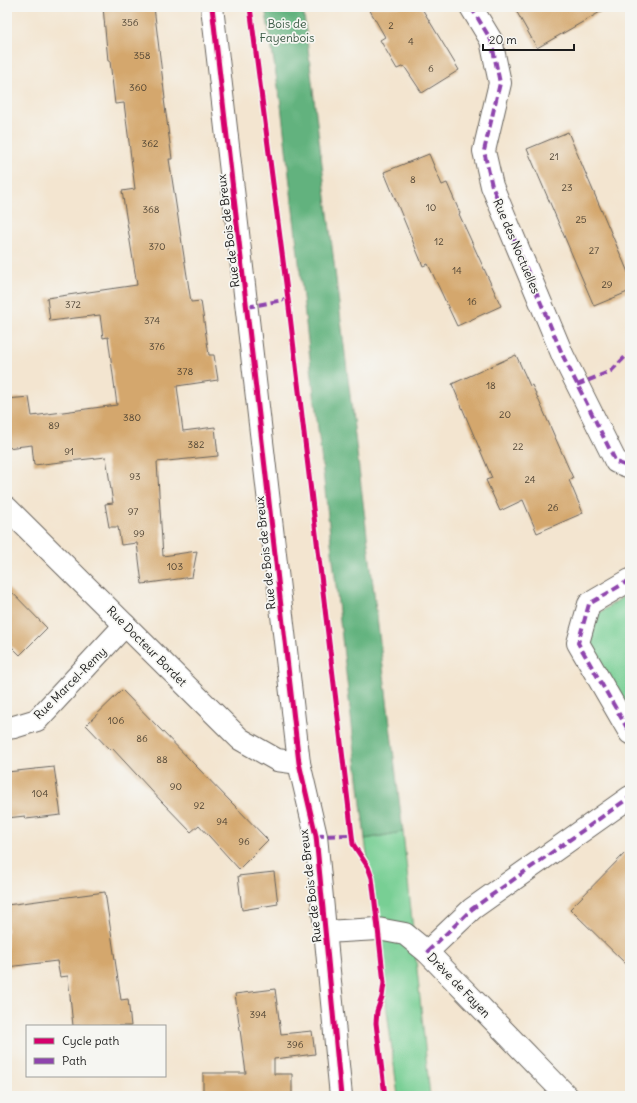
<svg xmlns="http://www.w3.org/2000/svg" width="637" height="1103" font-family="Delius,sans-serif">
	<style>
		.green { fill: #78cf94; stroke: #4a7658 }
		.forest { fill: #62b27e; stroke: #3f674d }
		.building { fill: #d4a76d }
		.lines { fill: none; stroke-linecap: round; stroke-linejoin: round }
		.minor-casing { stroke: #67625b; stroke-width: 24 }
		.minor { stroke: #fff; stroke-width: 22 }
		.quiet { stroke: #8e44ad; stroke-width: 4; stroke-dasharray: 8 4; stroke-linecap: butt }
		.cycleway-casing { stroke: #f6f6f2; stroke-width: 8 }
		.cycleway { stroke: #d6006c; stroke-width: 5 }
		.labels { text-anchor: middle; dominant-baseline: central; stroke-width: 3.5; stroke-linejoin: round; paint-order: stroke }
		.number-label { font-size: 10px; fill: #4a3f30 }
		.park-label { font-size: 12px; fill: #3c5b46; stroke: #f6f6f2 }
		.street-label { font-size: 12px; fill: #1c1c1c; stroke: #f6f6f2 }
	</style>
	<rect width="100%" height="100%" fill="#f6f6f2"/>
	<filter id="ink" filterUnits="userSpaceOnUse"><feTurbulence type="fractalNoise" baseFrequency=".025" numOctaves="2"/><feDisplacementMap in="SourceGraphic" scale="8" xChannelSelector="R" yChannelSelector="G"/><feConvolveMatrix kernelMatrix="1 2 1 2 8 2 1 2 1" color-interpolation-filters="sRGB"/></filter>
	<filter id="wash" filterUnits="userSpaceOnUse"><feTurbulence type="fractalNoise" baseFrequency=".012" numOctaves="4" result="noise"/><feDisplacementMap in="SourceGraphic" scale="16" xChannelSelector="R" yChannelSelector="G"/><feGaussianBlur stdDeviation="0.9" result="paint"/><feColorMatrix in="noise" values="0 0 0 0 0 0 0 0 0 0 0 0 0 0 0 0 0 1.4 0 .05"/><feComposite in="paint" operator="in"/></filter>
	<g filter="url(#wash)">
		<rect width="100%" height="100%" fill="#f3e5d0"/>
		<g class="green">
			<path d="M630 592V723L586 647 592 618Z"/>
			<path d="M403 832 430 1096H398L365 839Z"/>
		</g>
		<path class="forest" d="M265 7H303L403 832 365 839 281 105Z"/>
		<g id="blocks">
			<g class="building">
				<path d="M103 7H154L165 99H164L172 159H169L191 302 201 301 209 355H214L218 380 177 386 183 431 215 427 218 456 157 462 163 556 197 551 192 577 142 584 137 543 121 545 118 527H109L105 504 113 503 106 457 34 465 32 445 7 448V399L29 397 32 416 117 405 108 337 103 338 100 315 50 321 47 298 137 285 122 191 135 189 124 103 115 104 110 61H108Z"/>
				<path d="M368 7H421L459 70 422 93 404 66 397 69 380 40 385 37Z"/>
				<path d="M514 7H609L537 48Z"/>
				<path d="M568 132 630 277V291L594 306 527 149Z"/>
				<path d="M429 154 442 185 447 183 460 213 459 214 501 306 457 326 428 264 423 266 384 172Z"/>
				<path d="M516 355 530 386 532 385 573 478 569 480 583 513 537 533 523 500 500 511 486 480 492 478 452 384Z"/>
				<path d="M7 587 47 628 20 655 7 642Z"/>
				<path d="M122 690 268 840 239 869 199 825 191 832 162 802 112 748 110 750 86 725Z"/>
				<path d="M54 767 61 815 26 819 25 816 7 818V772Z"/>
				<path d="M630 848V968L570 909Z"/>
				<path d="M274 872 278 904 242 910 238 876Z"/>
				<path d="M105 892 121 1000 128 999 131 1026H73L68 976 60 977 57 961 7 967V905Z"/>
				<path d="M275 989 281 1034 312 1031 315 1054 274 1059V1074H292V1096H203V1073H246L235 994Z"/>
			</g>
		</g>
	</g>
	<g filter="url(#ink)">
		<use href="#blocks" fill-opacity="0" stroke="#67625b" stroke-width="1"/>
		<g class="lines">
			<defs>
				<g id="minor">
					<path d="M212 7 299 763 316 836 341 1096"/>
					<path d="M471 7 491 40 500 83 484 151 492 186 563 356 616 462 630 467"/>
					<path d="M7 508 240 739 277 760 299 763"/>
					<path d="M630 580 589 604 578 643 630 733"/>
					<path d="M7 728 14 727 37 720 125 625"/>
					<path d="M325 932 378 929 405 934 427 952 567 1096"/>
					<path d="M427 952 472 909 630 797"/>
				</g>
			</defs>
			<use href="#minor" class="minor-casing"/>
			<use href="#minor" class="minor"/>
			<g class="quiet">
				<path d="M471 7 491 40 500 83 484 151 492 186 563 356 616 462 630 467"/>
				<path d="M247 307 288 299"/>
				<path d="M577 385 611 371 630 352"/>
				<path d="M630 580 589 604 578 643 630 733"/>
				<path d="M316 836 352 835"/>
				<path d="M427 952 472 909 630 797"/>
			</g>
			<defs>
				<g id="cycleway">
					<path d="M212 7 299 763 316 836 341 1096"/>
					<path d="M250 7 288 299 352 835 353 844 368 867 372 878 378 929 384 983 382 997 377 1011 376 1023 385 1096"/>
				</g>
			</defs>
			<use href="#cycleway" class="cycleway-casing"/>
			<use href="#cycleway" class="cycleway"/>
		</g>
	</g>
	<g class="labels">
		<g class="number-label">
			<text x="130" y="22">356</text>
			<text x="391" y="25">2</text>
			<text x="411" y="41">4</text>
			<text x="142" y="55">358</text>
			<text x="431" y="68">6</text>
			<text x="138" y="87">360</text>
			<text x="150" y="143">362</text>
			<text x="554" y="156">21</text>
			<text x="413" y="179">8</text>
			<text x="567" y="187">23</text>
			<text x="431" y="207">10</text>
			<text x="151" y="209">368</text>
			<text x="581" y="219">25</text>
			<text x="439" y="241">12</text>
			<text x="157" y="246">370</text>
			<text x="594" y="250">27</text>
			<text x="457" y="270">14</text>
			<text x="607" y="284">29</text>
			<text x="472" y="301">16</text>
			<text x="73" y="304">372</text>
			<text x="152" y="320">374</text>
			<text x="157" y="346">376</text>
			<text x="185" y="371">378</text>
			<text x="491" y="385">18</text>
			<text x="505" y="414">20</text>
			<text x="132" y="417">380</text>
			<text x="54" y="425">89</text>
			<text x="196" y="444">382</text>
			<text x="518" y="446">22</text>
			<text x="69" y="451">91</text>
			<text x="135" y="476">93</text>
			<text x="530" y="479">24</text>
			<text x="553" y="507">26</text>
			<text x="133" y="511">97</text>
			<text x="139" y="533">99</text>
			<text x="175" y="566">103</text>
			<text x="116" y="720">106</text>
			<text x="142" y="738">86</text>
			<text x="162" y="759">88</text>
			<text x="176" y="786">90</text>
			<text x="40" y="793">104</text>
			<text x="199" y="805">92</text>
			<text x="222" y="821">94</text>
			<text x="244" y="841">96</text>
			<text x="258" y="1014">394</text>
			<text x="295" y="1044">396</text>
		</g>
		<g class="park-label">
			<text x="287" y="23">Bois de<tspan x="287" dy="14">Fayenbois</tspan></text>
		</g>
		<g class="street-label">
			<text transform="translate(228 231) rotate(-97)">Rue de Bois de Breux</text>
			<text transform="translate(517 246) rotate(67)">Rue des Noctuelles</text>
			<text transform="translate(265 553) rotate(-96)">Rue de Bois de Breux</text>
			<text transform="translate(147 646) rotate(45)">Rue Docteur Bordet</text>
			<text transform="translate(70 683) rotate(-45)">Rue Marcel-Remy</text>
			<text transform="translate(310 886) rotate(-97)">Rue de Bois de Breux</text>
			<text transform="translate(459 985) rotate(46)">Drève de Fayen</text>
		</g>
	</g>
	<rect width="637" height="1103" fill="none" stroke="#f6f6f2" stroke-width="24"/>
	<rect x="26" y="1025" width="140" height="52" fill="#f6f6f2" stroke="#9f9f9c"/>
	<rect x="34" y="1038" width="20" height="6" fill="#d6006c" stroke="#9f9f9c"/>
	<text x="62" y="1045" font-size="12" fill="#1c1c1c">Cycle path</text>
	<rect x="34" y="1058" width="20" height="6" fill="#8e44ad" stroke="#9f9f9c"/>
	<text x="62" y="1065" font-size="12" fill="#1c1c1c">Path</text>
	<path d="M483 44v6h91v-6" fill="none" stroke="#1c1c1c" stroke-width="2"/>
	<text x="489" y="44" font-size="12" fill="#1c1c1c" stroke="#f6f6f2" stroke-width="3" paint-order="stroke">20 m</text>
</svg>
